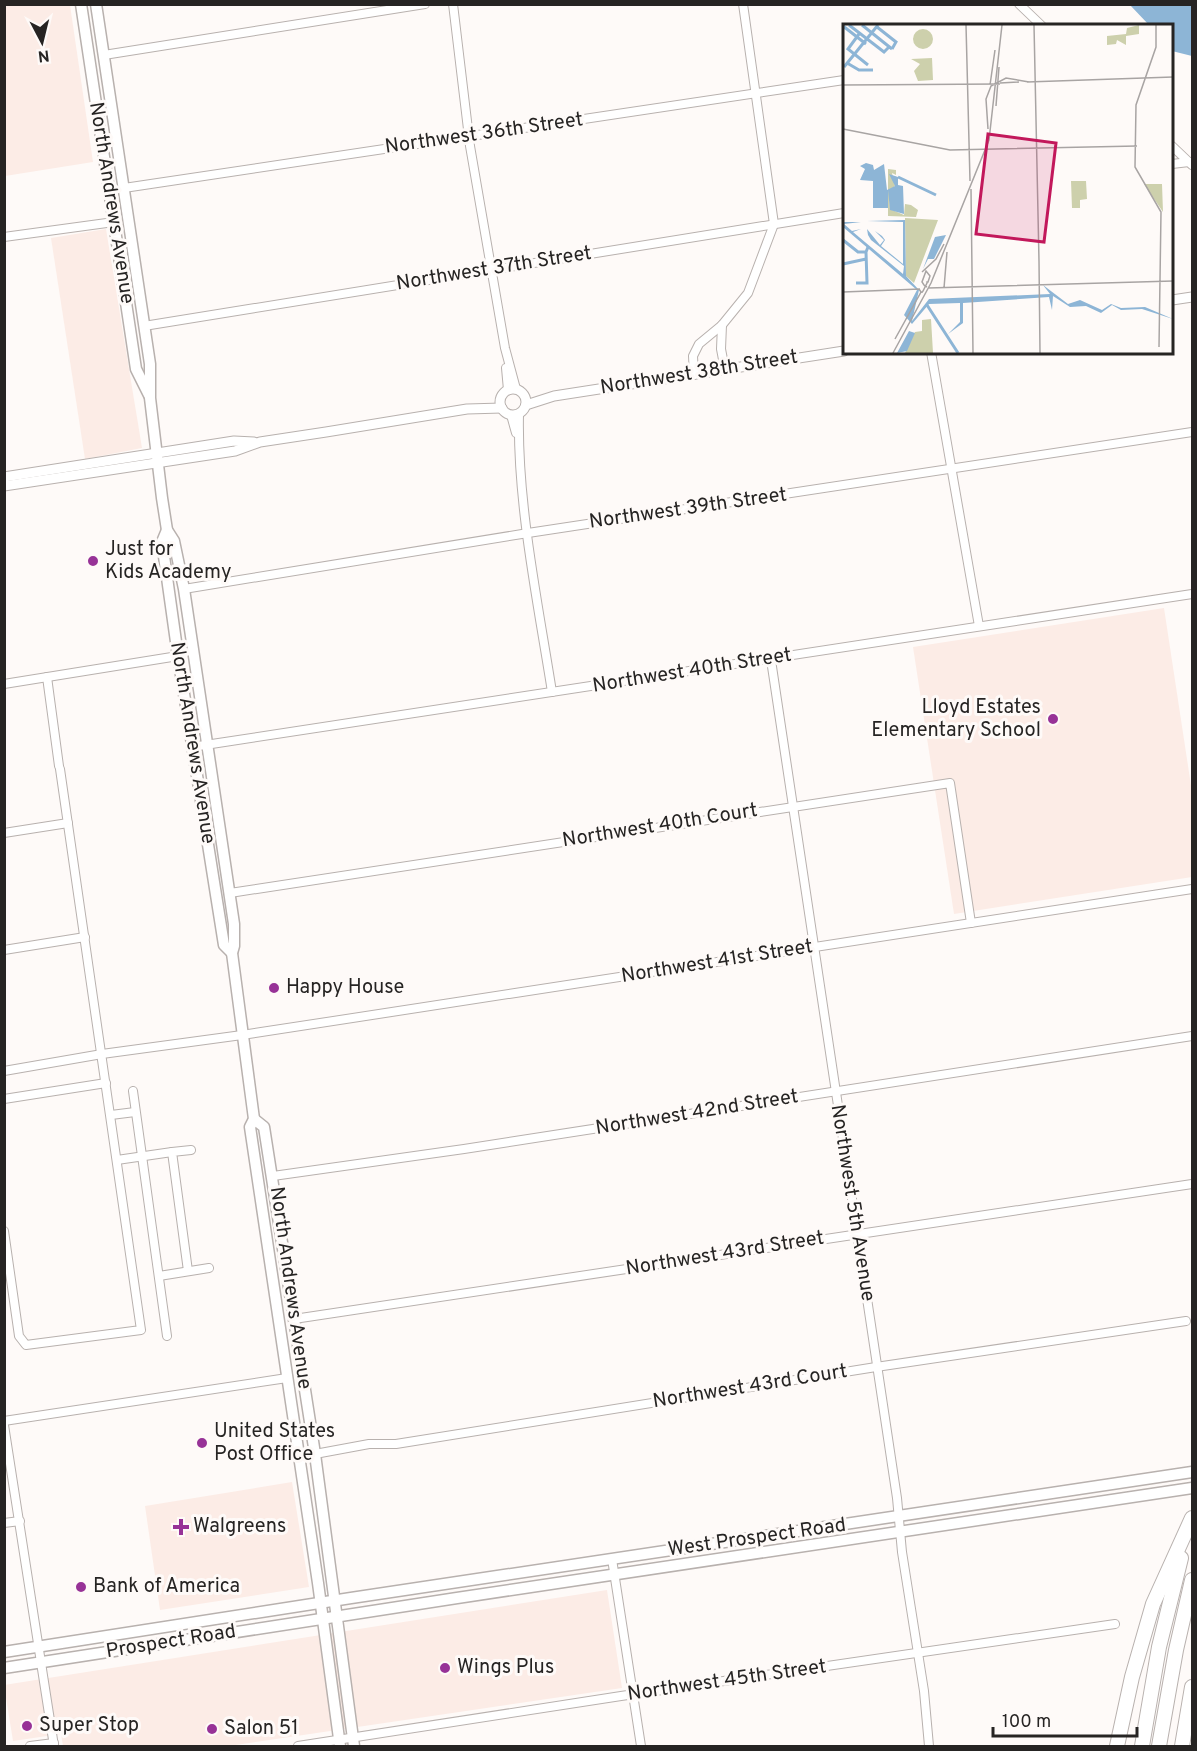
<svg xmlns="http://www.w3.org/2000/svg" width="1197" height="1751" font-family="Overpass,sans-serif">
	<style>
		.built { fill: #fcece6 }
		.water { fill: #8db5d6 }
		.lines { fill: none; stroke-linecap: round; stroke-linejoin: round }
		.minor-casing { stroke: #b8b1ae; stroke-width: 10 }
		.tertiary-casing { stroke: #b8b1ae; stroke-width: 11 }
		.secondary-casing { stroke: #b8b1ae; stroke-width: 13 }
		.motorway-casing { stroke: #b8b1ae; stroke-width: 16 }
		.minor { stroke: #fff; stroke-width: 8 }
		.tertiary { stroke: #fff; stroke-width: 9 }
		.secondary { stroke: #fff; stroke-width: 10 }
		.motorway { stroke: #fff; stroke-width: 14 }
		.poi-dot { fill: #973297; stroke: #fefaf8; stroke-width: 2 }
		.labels { text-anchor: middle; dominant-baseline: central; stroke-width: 6; stroke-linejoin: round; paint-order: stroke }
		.street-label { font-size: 20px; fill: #262423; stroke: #fefaf8 }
		.poi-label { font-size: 20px; fill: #262423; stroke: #fefaf8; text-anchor: start }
		.inset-river { fill: none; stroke: #8db5d6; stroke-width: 3 }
		.inset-road { fill: none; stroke: #a8a4a3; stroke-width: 1.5 }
		.view { fill: #c2185b; fill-opacity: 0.15; stroke: #c2185b; stroke-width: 3 }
		.inset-edge { fill: none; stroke: #262423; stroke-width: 3 }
	</style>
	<rect width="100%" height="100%" fill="#fefaf8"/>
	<g class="built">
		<path d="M5 4 70 5 93 162 5 176Z"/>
		<path d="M106 229 142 448 85 459 51 238Z"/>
		<path d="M1164 608 1192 792V877L954 914 913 647Z"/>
		<path d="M292 1482 309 1587 160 1610 145 1506Z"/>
		<path d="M607 1590 622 1688 229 1746H63L61 1734 13 1741 4 1685Z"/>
	</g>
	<path class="water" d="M1130 5H1192V56L1172 51V26L1149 25Z"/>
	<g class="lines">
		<defs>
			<g id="minor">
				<path d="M453 4 470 146 505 348 516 389"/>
				<path d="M1019 4 1042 26"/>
				<path d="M104 55 425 4"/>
				<path d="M1172 146 1192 165"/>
				<path d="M1172 164 1189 162"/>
				<path d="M124 188 844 80"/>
				<path d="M4 237 114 222"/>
				<path d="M722 325 721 349 725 370"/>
				<path d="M144 326 844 213"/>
				<path d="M931 352 979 626"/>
				<path d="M506 368 508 390"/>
				<path d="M694 375 693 356 699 344 722 325 748 293 774 224 743 4"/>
				<path d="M519 414C517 503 538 603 552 692"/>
				<path d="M511 415 516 433"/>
				<path d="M184 589 528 533 1192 432"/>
				<path d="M771 660 897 1498 902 1552 924 1691 929 1746"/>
				<path d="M47 677 59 766"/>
				<path d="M4 684 178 656"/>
				<path d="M192 747 1192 594"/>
				<path d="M4 833 68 823"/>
				<path d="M230 893 950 783 971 923"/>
				<path d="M4 950 85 937"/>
				<path d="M4 1071 102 1054 242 1035 1192 889"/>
				<path d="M133 1091 167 1336"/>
				<path d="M4 1099 106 1083"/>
				<path d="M111 1115 135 1112"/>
				<path d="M117 1160 172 1152"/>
				<path d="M273 1176 464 1149 1192 1036"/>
				<path d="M4 1231 19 1336 26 1345 141 1330 60 769"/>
				<path d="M188 1271 172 1152 191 1150"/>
				<path d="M159 1276 209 1268"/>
				<path d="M294 1319 1192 1184"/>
				<path d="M4 1421 287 1378"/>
				<path d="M4 1425 54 1746"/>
				<path d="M315 1454 369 1444H396L876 1367 1186 1321"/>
				<path d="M4 1523 20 1521"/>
				<path d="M612 1559 641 1746"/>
				<path d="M30 1746 54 1743"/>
				<path d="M298 1746 621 1696 1115 1624"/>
			</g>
			<g id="tertiary">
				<path d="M1172 300 1192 297"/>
				<circle cx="513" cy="402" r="13"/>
				<path d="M526 405 554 396 844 351"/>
				<path d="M4 477 234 441 254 442"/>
				<path d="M4 486 235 451 260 442 326 432 467 409 502 408"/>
			</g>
			<g id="secondary">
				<path d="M81 4 136 369 149 395"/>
				<path d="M96 4 150 364V398L162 498 167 530 174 541 184 589 234 924V946L232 953 254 1119 250 1127 318 1583 340 1746"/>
				<path d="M167 530 162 542 178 656 224 945 232 953"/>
				<path d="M254 1119 264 1127 315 1454 354 1746"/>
				<path d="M4 1652 351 1598 1192 1472"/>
				<path d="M4 1668 457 1598 1192 1488"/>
			</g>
			<g id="motorway">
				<path d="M1117 1746 1132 1677 1153 1604 1192 1518"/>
				<path d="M1142 1746 1159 1647 1181 1558"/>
				<path d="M1159 1746 1176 1650 1192 1580"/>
				<path d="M1182 1746 1192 1687"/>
			</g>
		</defs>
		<use href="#minor" class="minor-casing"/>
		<use href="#tertiary" class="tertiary-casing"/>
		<use href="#secondary" class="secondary-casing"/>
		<use href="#motorway" class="motorway-casing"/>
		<use href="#minor" class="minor"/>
		<use href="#tertiary" class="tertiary"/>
		<use href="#secondary" class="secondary"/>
		<use href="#motorway" class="motorway"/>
	</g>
	<g class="poi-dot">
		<circle cx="93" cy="561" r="6"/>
		<circle cx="1053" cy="719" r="6"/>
		<circle cx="274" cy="988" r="6"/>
		<circle cx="202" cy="1443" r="6"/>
		<path d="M178 1518h6v6h6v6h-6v6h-6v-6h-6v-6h6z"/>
		<circle cx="81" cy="1587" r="6"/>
		<circle cx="445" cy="1668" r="6"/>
		<circle cx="27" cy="1726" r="6"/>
		<circle cx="212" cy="1729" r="6"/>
	</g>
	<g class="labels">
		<g class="street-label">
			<text transform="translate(484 134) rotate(-8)">Northwest 36th Street</text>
			<text transform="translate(111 203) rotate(81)">North Andrews Avenue</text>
			<text transform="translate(494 269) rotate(-9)">Northwest 37th Street</text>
			<text transform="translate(699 373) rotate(-9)">Northwest 38th Street</text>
			<text transform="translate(688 509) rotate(-8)">Northwest 39th Street</text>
			<text transform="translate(692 671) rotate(-9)">Northwest 40th Street</text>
			<text transform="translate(192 743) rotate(81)">North Andrews Avenue</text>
			<text transform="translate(660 826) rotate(-9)">Northwest 40th Court</text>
			<text transform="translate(717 962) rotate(-9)">Northwest 41st Street</text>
			<text transform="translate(697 1113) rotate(-9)">Northwest 42nd Street</text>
			<text transform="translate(852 1203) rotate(81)">Northwest 5th Avenue</text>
			<text transform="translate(725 1254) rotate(-9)">Northwest 43rd Street</text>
			<text transform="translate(290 1288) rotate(82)">North Andrews Avenue</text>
			<text transform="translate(750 1387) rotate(-9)">Northwest 43rd Court</text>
			<text transform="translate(757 1538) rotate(-8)">West Prospect Road</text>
			<text transform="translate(171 1642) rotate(-9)">Prospect Road</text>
			<text transform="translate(727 1681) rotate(-8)">Northwest 45th Street</text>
		</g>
		<g class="poi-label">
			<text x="105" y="550">Just for<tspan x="105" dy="23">Kids Academy</tspan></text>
			<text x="1041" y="708" text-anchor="end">Lloyd Estates<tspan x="1041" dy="23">Elementary School</tspan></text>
			<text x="286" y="988">Happy House</text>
			<text x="214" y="1432">United States<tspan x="214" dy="23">Post Office</tspan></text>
			<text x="193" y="1527">Walgreens</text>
			<text x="93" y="1587">Bank of America</text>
			<text x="457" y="1668">Wings Plus</text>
			<text x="39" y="1726">Super Stop</text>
			<text x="224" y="1729">Salon 51</text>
		</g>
	</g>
	<g transform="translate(843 24)">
		<rect width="330" height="330" fill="#fefaf8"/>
		<path d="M296 1V10L283 12V21L274 16 273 20 264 21V12L283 10 284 4ZM70 15a10 10 0 1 1 20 0a10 10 0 1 1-20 0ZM89 34 90 56 75 57 71 47 77 40 68 35ZM45 145 53 146V151L49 149 52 162 46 167 47 185 61 191 62 180 68 181 75 186 73 193 45 192ZM228 157H243L244 175 237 176V184H229ZM301 160H319L320 188ZM62 194 95 196 71 259 63 252ZM88 295 90 329H113H62L72 308 79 307V296Z" fill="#cdd0ac"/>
		<path d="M23 139 30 141 31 146 41 140 44 166 52 162 46 150 55 153V161L60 162 61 190 47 186 45 166V184H30V157L17 156 22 145 17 142ZM62 196 63 252 76 266 69 297 86 275 207 270 200 261 225 280 237 276 259 286 268 280 278 284 302 283 330 295 299 285 278 286 269 281 258 289 243 282 227 283 210 272 209 286 206 273 120 279V299L105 310 117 298V279L86 280 69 300 61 291 74 266 0 203V198H18L1 200 9 207 18 205 10 208 60 250 61 242 28 216 25 211 24 205 37 221 41 216 32 207 39 212 42 216 38 222 60 240V198L24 197ZM103 211 91 235H85L80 245 92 213ZM66 307 72 309 64 327 54 329Z" fill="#8db5d6"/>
		<path class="inset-river" d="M6 1 41 28 46 23M19 1 49 25M0 2 23 20M34 3 53 18 49 25M16 10 5 25 25 41M4 39 16 46H30M1 43 35 1M55 153 93 171M0 216 15 228H23L25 223M0 240 23 235M13 259H24L23 228M84 281 115 329"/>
		<path class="inset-road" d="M123 1 127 157M191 1 196 237M313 1V23L293 81 292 143 318 188 316 323M184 58 330 53M157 59 176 58M0 61 157 60M147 61 152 26M153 82 156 43M0 105 107 126 294 122M145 105 143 75 148 62 163 54 186 58M128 165 130 329M196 237 197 329M79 248 93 235 101 220M85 264 330 257M101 264 104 228M0 268 77 265M79 269V268L80 267 84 259V258H85L87 252 83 247 79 258 81 261 82 262 84 263M52 315 78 268 76 265M50 329 88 259 146 116 159 1"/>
		<path class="view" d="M145 110 213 119 201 218 133 210Z"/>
		<rect width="330" height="330" class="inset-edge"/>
	</g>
	<rect width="1197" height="1751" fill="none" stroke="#262423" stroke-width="12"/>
	<g transform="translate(42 42) rotate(173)" stroke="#fefaf8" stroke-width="4.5" paint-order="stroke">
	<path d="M0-4.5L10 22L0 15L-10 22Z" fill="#262423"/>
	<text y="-9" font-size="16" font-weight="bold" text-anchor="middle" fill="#262423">N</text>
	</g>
	<path d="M993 1727v9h144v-9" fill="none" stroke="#262423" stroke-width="3"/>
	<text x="1002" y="1727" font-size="18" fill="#262423" stroke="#fefaf8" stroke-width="4.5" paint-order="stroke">100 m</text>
</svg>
